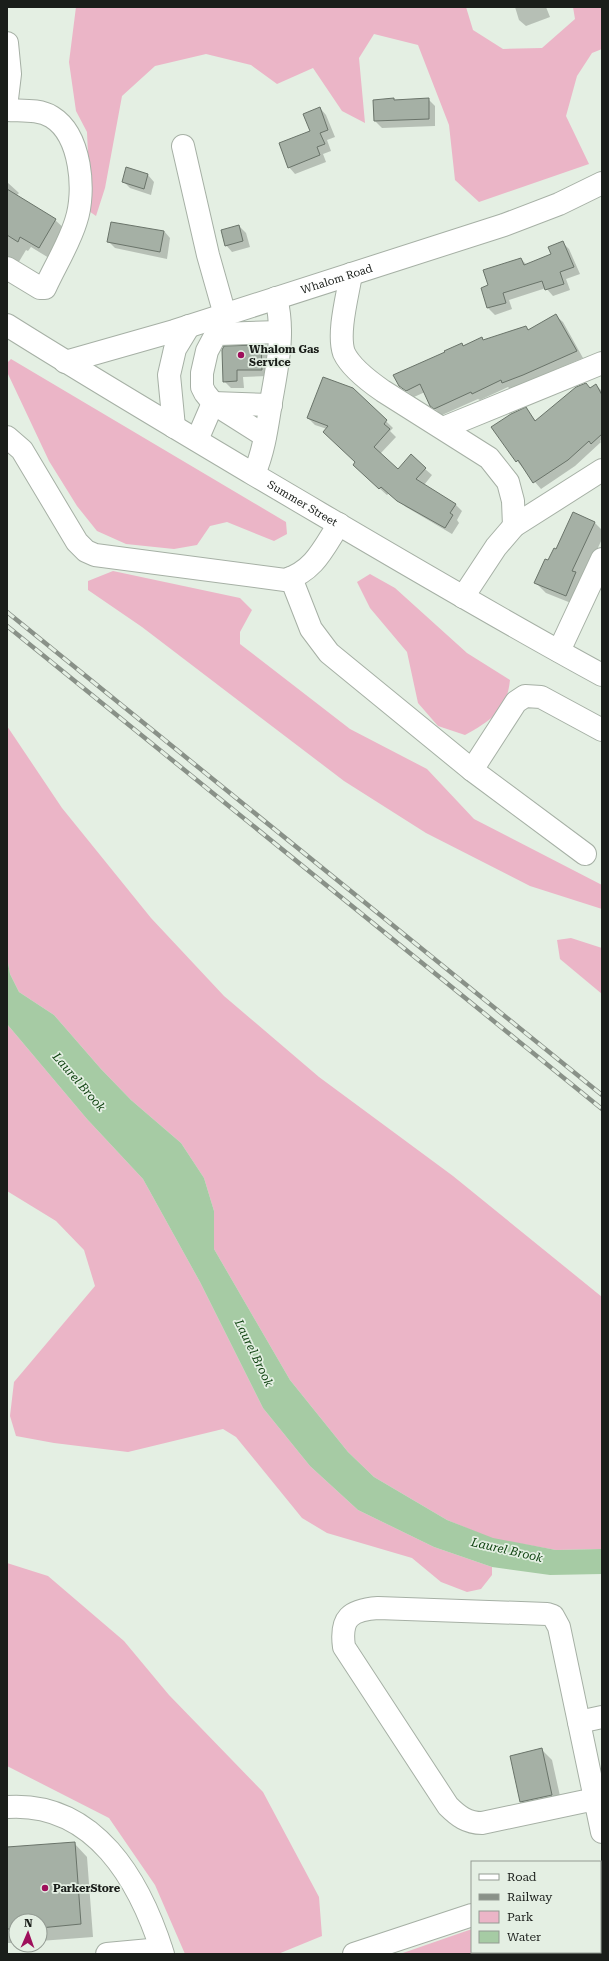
<svg xmlns="http://www.w3.org/2000/svg" width="609" height="1961" font-family="'Roboto Serif',serif">
	<style>
		.green { fill: #ebb5c7 }
		.water { fill: #a6cba4 }
		.shadow { fill: #0003 }
		.building { fill: #a5b0a5; stroke: #6a746a }
		.lines { fill: none; stroke-linecap: round; stroke-linejoin: round }
		.minor-casing { stroke: #a6b0a5; stroke-width: 24 }
		.major-casing { stroke: #a6b0a5; stroke-width: 24 }
		.minor { stroke: #fff; stroke-width: 22 }
		.major { stroke: #fff; stroke-width: 22 }
		.rail-casing { stroke: #899188; stroke-width: 4.5 }
		.rail { stroke: #e4efe3; stroke-width: 3; stroke-dasharray: 9; stroke-linecap: butt }
		.poi-dot { fill: #9e0f5b; stroke: #e4efe3; stroke-width: 1.5 }
		.labels { text-anchor: middle; dominant-baseline: central; stroke-width: 3.5; stroke-linejoin: round; paint-order: stroke }
		.street-label { font-size: 11px; fill: #1a1e1a; stroke: #e4efe3 }
		.poi-label { font-size: 11px; font-weight: bold; fill: #1a1e1a; stroke: #e4efe3; text-anchor: start }
		.water-label { font-size: 12px; font-style: italic; fill: #0e420f; stroke: #e4efe3 }
	</style>
	<rect width="100%" height="100%" fill="#e4efe3"/>
	<g class="green">
		<path d="M76 7H466L473 30 503 49 542 48 575 19 573 7H602V49L592 53 577 76 566 116 589 164 479 202 455 180 449 125 418 45 374 34 359 58 365 123 342 111 313 68 277 84 251 65 206 54 155 66 122 96 105 188 96 216 86 209 89 176 87 132 76 111 69 62Z"/>
		<path d="M11 359 286 522 287 534 274 541 227 522 210 526 197 545 174 549 126 544 97 531 77 506 49 461 8 374 7 363Z"/>
		<path d="M113 571 240 598 252 610 240 632V644L350 729 427 769 474 819 602 885V909L530 886 426 833 344 781 142 627 88 590V581Z"/>
		<path d="M370 574 395 588 467 653 510 680C507 711 490 721 465 735L438 726 418 703 407 652 370 608 357 582Z"/>
		<path d="M7 726 62 808 151 918 224 996 319 1077 453 1176 602 1297V1549L556 1550 493 1539 447 1520 374 1477 348 1452 290 1380 214 1249V1211L204 1178 181 1143 131 1100 101 1069 54 1015 19 992 10 974 7 957Z"/>
		<path d="M571 938 602 948V994L560 959 557 940Z"/>
		<path d="M7 1024 87 1119 143 1179 200 1282 263 1408 310 1466 358 1510 434 1547 492 1567V1575L481 1589 467 1592 441 1582 412 1558 327 1533 302 1518 236 1437 223 1429 128 1452 54 1443 16 1436 10 1416 14 1382 95 1286 84 1250 56 1221 7 1191Z"/>
		<path d="M7 1563 48 1576 124 1641 169 1695 263 1792 319 1897 322 1936 278 1954H185L155 1885 109 1818 7 1766Z"/>
		<path d="M472 1929V1952H534V1954H400Z"/>
	</g>
	<path class="water" d="M7 957 10 974 19 992 54 1015 101 1069 131 1100 181 1143 204 1178 214 1211V1249L290 1380 348 1452 374 1477 447 1520 493 1538 556 1550 602 1549V1574L550 1575 492 1567 434 1547 358 1510 310 1466 263 1408 200 1282 143 1179 87 1119 7 1024Z"/>
	<g class="shadow">
		<path d="M515 7H546L550 17 526 26 519 20Z"/>
		<path d="M428 99 435 106V126L382 128 375 121Z"/>
		<path d="M320 108 326 115 335 137 327 140 331 151 323 154 326 162 295 174 289 167 311 132Z"/>
		<path d="M148 175 154 182 151 195 130 188 123 181Z"/>
		<path d="M7 182 19 193 16 196 55 220 66 230 49 258 31 247 28 251 26 250 17 265 7 259Z"/>
		<path d="M239 226 246 233 250 247 232 252 226 245Z"/>
		<path d="M164 231 170 238 167 259 115 248 108 241Z"/>
		<path d="M562 242 569 249 580 274 566 279 570 290 553 296 546 288 509 300 512 309 495 315 488 308 482 288 489 286 521 259 527 265 552 254Z"/>
		<path d="M556 316 563 322 583 358 510 389 508 387 480 400 478 399 442 415 431 406 425 392 414 397 400 386 446 353 462 344 464 346 482 339 484 341 525 327 529 331Z"/>
		<path d="M260 346 267 353 268 376 243 377 244 388H231L224 381Z"/>
		<path d="M596 385 602 391V439L600 441 601 442 575 466 541 489 517 461 526 409 536 421Z"/>
		<path d="M353 389 393 428 390 431 396 437 380 454 398 470 425 469 432 475 424 485 455 504 462 511 457 520 459 523 452 534 406 507 389 493 387 495 361 472 357 463 327 429 315 425 308 418Z"/>
		<path d="M574 513 595 523 602 530V539L583 580 576 605 546 593 535 582 556 550Z"/>
		<path d="M542 1750 552 1760 562 1805 531 1812 521 1802Z"/>
		<path d="M74 1843 87 1857 93 1937 40 1941V1921H16V1943H7V1848Z"/>
	</g>
	<g class="building">
		<path d="M394 98V100L429 98V119L374 121 373 100Z"/>
		<path d="M320 107 328 130 320 133 325 144 317 147 320 155 288 168 279 143 310 131 303 114Z"/>
		<path d="M126 167 148 174 144 189 122 182Z"/>
		<path d="M7 189 56 219 39 248 20 237 18 242 7 235Z"/>
		<path d="M111 222 164 231 160 252 107 242Z"/>
		<path d="M239 225 243 241 225 246 221 230Z"/>
		<path d="M563 241 574 267 560 272 564 284 545 290 542 281 503 293 506 303 487 308 481 288 488 285 483 270 521 258 524 265 551 254 548 247Z"/>
		<path d="M556 314 577 351 523 375 502 383 501 380 472 394 471 392 434 409 430 406 420 384 406 391 399 386 393 375 445 352 444 351 462 343 463 346 482 337 483 340 526 326 528 330Z"/>
		<path d="M261 345 262 370H237V381L223 382 222 350 224 346Z"/>
		<path d="M323 377 353 388 387 420 384 424 390 429 374 447 398 469 411 454 426 468 416 479 456 504 450 513 453 515 445 528 397 501 381 487 379 489 353 465 355 462 323 432 328 426 307 418Z"/>
		<path d="M586 383 590 388 596 384 602 395V434L591 444 589 441 568 460 533 483 518 460 516 462 491 427 511 414 526 407 535 421 576 387Z"/>
		<path d="M573 512 595 522 572 571 576 572 566 596 534 583 545 559 548 560 554 548 556 549Z"/>
		<path d="M542 1748 552 1795 520 1802 510 1756Z"/>
		<path d="M75 1842 81 1924 40 1928V1921H16V1929H7V1847Z"/>
	</g>
	<g class="lines">
		<defs>
			<g id="minor">
				<path d="M7 43 10 74 7 99"/>
				<path d="M7 110C22 111 39 109 52 117 81 135 86 191 76 221 69 244 55 266 45 288H40L7 268"/>
				<path d="M183 146 208 255 225 315"/>
				<path d="M351 274C348 294 337 333 344 353 351 368 370 382 383 391L489 458 508 482 513 501 514 526"/>
				<path d="M443 428 602 363"/>
				<path d="M265 436 213 403 205 393 202 387V373L207 351 215 336 219 334 280 332"/>
				<path d="M7 437 22 450 77 542 86 551 95 555 285 580C314 571 323 549 339 524"/>
				<path d="M197 440 213 403 271 405"/>
				<path d="M254 474C264 451 267 427 271 402 277 367 285 333 276 298"/>
				<path d="M291 578 311 629 329 653 472 770 585 854"/>
				<path d="M463 597 496 547 514 526 602 470"/>
				<path d="M559 651 602 559"/>
				<path d="M472 770 516 702 525 696 541 697 602 730"/>
				<path d="M579 1722 602 1717"/>
				<path d="M595 1799 482 1823C467 1823 458 1816 448 1806L344 1647C340 1618 350 1610 378 1608L547 1614 553 1616 559 1627 602 1832"/>
				<path d="M7 1807C95 1801 140 1881 163 1954"/>
				<path d="M107 1954 161 1949"/>
			</g>
			<g id="major">
				<path id="s1" d="M7 325C88 376 171 425 253 474 369 542 484 611 602 675"/>
				<path id="s2" d="M65 362 174 331 504 225 559 204 602 183"/>
				<path d="M174 427 169 375 175 349 189 326"/>
				<path d="M600 1876 602 1875"/>
				<path d="M354 1954 472 1915"/>
			</g>
		</defs>
		<use href="#minor" class="minor-casing"/>
		<use href="#major" class="major-casing"/>
		<use href="#minor" class="minor"/>
		<use href="#major" class="major"/>
		<defs>
			<g id="rail">
				<path d="M7 612 602 1095"/>
				<path d="M7 626 602 1109"/>
			</g>
		</defs>
		<use href="#rail" class="rail-casing"/>
		<use href="#rail" class="rail"/>
	</g>
	<g class="poi-dot">
		<circle cx="241" cy="355" r="4"/>
		<circle cx="45" cy="1888" r="4"/>
	</g>
	<g class="labels">
		<g class="street-label">
			<text stroke="none"><textPath href="#s2" startOffset="284">Whalom Road</textPath></text>
			<text stroke="none"><textPath href="#s1" startOffset="345">Summer Street</textPath></text>
		</g>
		<g class="poi-label">
			<text x="249" y="349">Whalom Gas<tspan x="249" dy="13">Service</tspan></text>
			<text x="53" y="1888">ParkerStore</text>
		</g>
		<g class="water-label">
			<text transform="translate(79 1082) rotate(49)">Laurel Brook</text>
			<text transform="translate(254 1353) rotate(64)">Laurel Brook</text>
			<text transform="translate(507 1550) rotate(13)">Laurel Brook</text>
		</g>
	</g>
	<rect width="609" height="1961" fill="none" stroke="#1a1e1a" stroke-width="16"/>
	<rect x="471" y="1861" width="130" height="92" fill="#e4efe3" stroke="#939b93"/>
	<rect x="479" y="1874" width="20" height="6" fill="#ffffff" stroke="#939b93"/>
	<text x="507" y="1881" font-size="12" fill="#1a1e1a">Road</text>
	<rect x="479" y="1894" width="20" height="6" fill="#899188" stroke="#939b93"/>
	<text x="507" y="1901" font-size="12" fill="#1a1e1a">Railway</text>
	<rect x="479" y="1911" width="20" height="12" fill="#ebb5c7" stroke="#939b93"/>
	<text x="507" y="1921" font-size="12" fill="#1a1e1a">Park</text>
	<rect x="479" y="1931" width="20" height="12" fill="#a6cba4" stroke="#939b93"/>
	<text x="507" y="1941" font-size="12" fill="#1a1e1a">Water</text>
	<g transform="translate(28 1933) rotate(2)"><circle r="19" fill="#e4efe3" stroke="#939b93"/>
	<path d="M0-3L7 15L0 10L-7 15Z" fill="#9e0f5b"/>
	<text y="-6" font-size="11" font-weight="bold" text-anchor="middle" fill="#1a1e1a">N</text>
	</g>
</svg>
